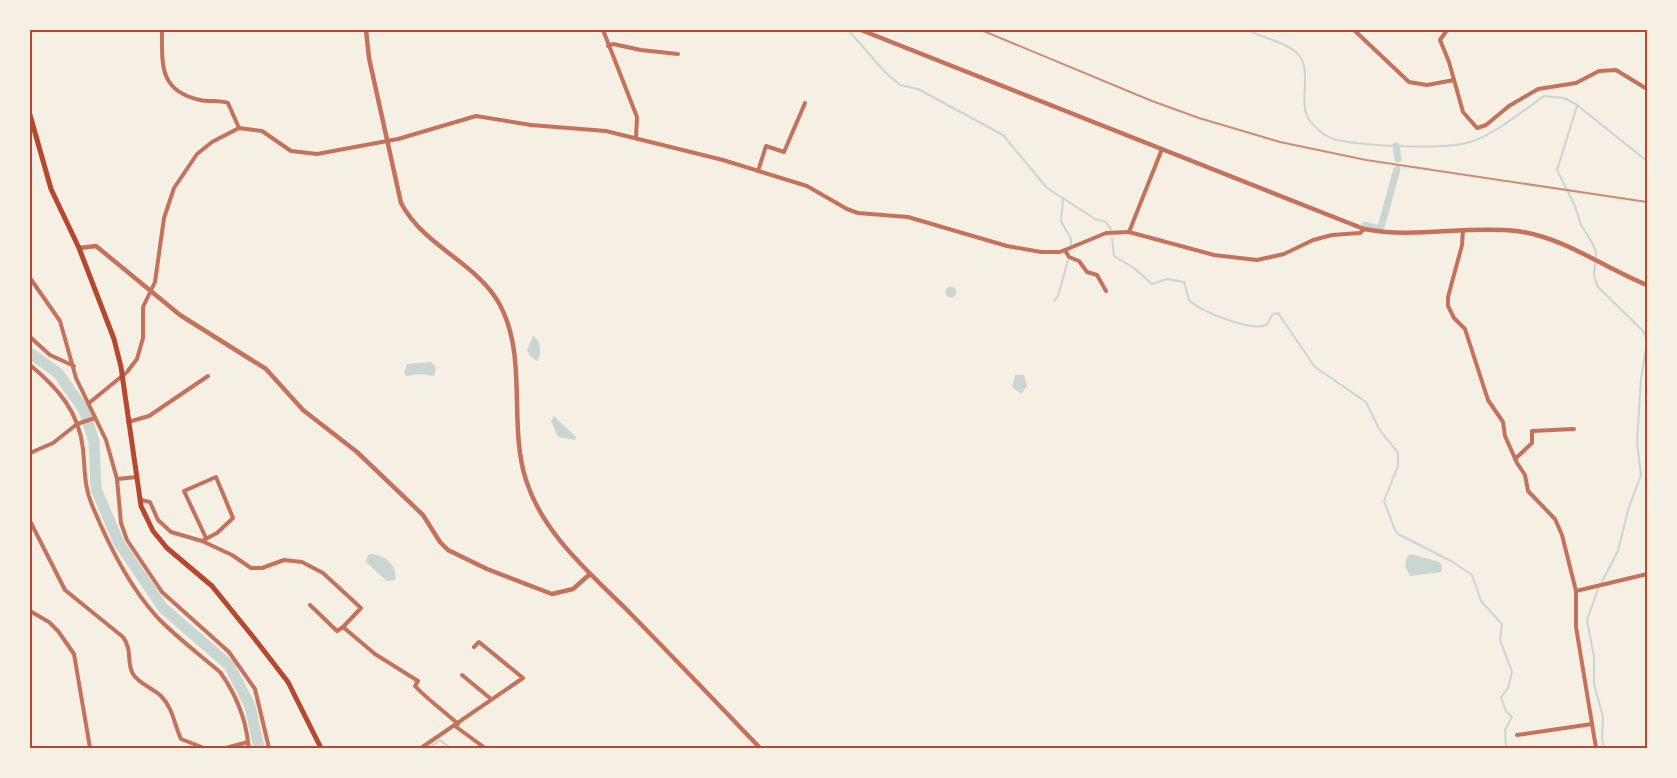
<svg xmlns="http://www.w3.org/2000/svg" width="1677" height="778" font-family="'Asap Condensed',sans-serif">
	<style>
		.water { fill: #c9d6d2 }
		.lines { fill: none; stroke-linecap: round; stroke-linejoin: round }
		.stream { stroke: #c9d6d2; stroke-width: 2 }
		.canal { stroke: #c9d6d2; stroke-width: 7 }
		.river { stroke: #c9d6d2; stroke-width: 11 }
		.minor { stroke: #c5725c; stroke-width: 4 }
		.tertiary { stroke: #c5725c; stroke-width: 4.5 }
		.secondary { stroke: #b5482f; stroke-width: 5 }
		.rail { stroke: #cf8b77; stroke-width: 2 }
		.neatline { fill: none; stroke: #b5482f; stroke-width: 2 }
	</style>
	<rect width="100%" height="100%" fill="#f6efe4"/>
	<g class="water">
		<circle cx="951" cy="292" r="5.5"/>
		<path d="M533 336C541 339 542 356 537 361L531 357 527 350Z"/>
		<path d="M431 362 436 368 434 376 420 374 406 376 404 373 407 364Z"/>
		<path d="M1015 375H1024L1027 386 1021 394 1012 387Z"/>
		<path d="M554 416 576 437 575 440 558 437 551 421Z"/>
		<path d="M371 554C385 555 398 565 395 580L387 581 366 562 368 555Z"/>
		<path d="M1411 554 1439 562 1442 566 1441 572 1410 576 1405 566 1407 557Z"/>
	</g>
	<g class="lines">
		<g class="stream">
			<path d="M848 30 886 73 900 85 918 89 1003 135 1047 188 1095 219 1106 222 1111 229"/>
			<path d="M1248 30C1263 39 1282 40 1296 52 1315 69 1296 102 1310 121 1316 129 1327 138 1337 140 1366 146 1443 150 1470 142 1497 133 1521 112 1544 96L1564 98 1577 105 1647 161"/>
			<path d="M1577 106 1557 170 1575 206 1581 225 1593 244 1596 252 1594 276 1598 287 1643 331 1647 340"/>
			<path d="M1063 199 1061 221 1071 239V246"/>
			<path d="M1112 238 1114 256 1134 268 1152 284 1167 279 1184 282 1189 300C1199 311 1252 332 1266 325 1269 323 1270 318 1272 315L1278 313 1315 367 1366 402 1379 429 1398 453V466L1384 501 1395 530 1398 534 1451 561 1472 575 1481 601 1502 624 1500 640 1512 672 1508 688 1501 697 1506 711 1512 717 1505 730 1506 748"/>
			<path d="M1054 301 1058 296 1068 260"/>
			<path d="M429 748 440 740 450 748"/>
			<path d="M1604 748 1602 738 1603 717 1594 684V657L1587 620 1598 589 1618 551 1628 510 1641 475 1637 442 1641 378 1647 343"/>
		</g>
		<g class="canal">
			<path d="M1396 146 1398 159"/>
			<path d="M1365 225 1379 229 1381 227 1397 169"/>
		</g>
		<path class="river" d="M30 353 58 373 84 410 94 441 96 489 119 543 163 608 229 665 250 706 259 748"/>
		<g class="minor">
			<path d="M162 30C162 65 159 91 200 100 210 102 219 100 228 103L239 128"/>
			<path d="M603 30 637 117 636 138"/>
			<path d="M1354 30 1409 82 1427 85 1454 80"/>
			<path d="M1447 30 1440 40 1449 62 1463 112 1477 128 1486 125 1509 106 1538 89 1576 83 1599 71 1616 70 1647 89"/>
			<path d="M608 46 613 44 641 50 678 54"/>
			<path d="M758 171 766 146 784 152 805 103"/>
			<path d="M1463 230 1462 245 1448 297V306L1454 318 1465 329 1488 400 1503 422 1505 436 1517 463 1525 475 1528 491 1555 519 1562 535 1576 591V627L1596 748"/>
			<path d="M1129 232 1162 149"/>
			<path d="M1065 250 1069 257 1079 261 1087 272 1097 275 1106 291"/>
			<path d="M30 278 60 321 76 378 106 440 117 479 137 477"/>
			<path d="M30 337 50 355 74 366"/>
			<path d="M30 365C58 388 79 412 83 449 85 469 84 487 92 505 108 544 128 585 157 617 176 637 199 654 220 672 235 693 245 716 248 742"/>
			<path d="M89 403 127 372 137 359 143 338V307L155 282 164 218 174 188 197 154 212 142 239 128 262 131 291 151 317 154 398 139 476 116 531 125 606 131 723 160 807 186 847 209 858 213 908 217 1007 246 1041 252H1060L1106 233 1129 232 1214 255 1257 260 1284 254 1313 240 1332 235 1360 233 1364 229"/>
			<path d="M128 422 149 416 208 376"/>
			<path d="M30 453 53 443 77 424 95 418"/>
			<path d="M1515 459 1532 443V431L1574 429"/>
			<path d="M117 479 121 523 127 540 162 592 229 652 255 689 269 748"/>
			<path d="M141 500 150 502 158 520 171 532 202 541 232 555 251 568H262L284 560 302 562 323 573 361 608 343 627 375 654 418 681 415 686C428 700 444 711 458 724"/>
			<path d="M30 521 65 590 123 637C133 651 126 662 133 674 139 684 153 688 161 696 173 708 174 724 181 739L204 748"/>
			<path d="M202 541 217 533 233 518 216 477 184 491 206 538"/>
			<path d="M1576 591 1647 574"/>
			<path d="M310 605 337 631 343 627"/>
			<path d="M30 611 49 622 58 631 74 654 90 748"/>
			<path d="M462 675 491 699"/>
			<path d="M455 726 485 748"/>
			<path d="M1517 735 1592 724"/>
			<path d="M30 746V748"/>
			<path d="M226 748 248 742 249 748"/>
			<path d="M421 748 523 678 479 642 474 647"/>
		</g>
		<g class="tertiary">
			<path d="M366 30 369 58 401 203C425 248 477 262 500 305 528 358 508 424 526 480 543 534 590 573 629 612 673 657 717 703 760 748"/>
			<path d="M861 30 1364 229C1414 239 1466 225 1517 231 1564 237 1604 268 1647 285"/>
			<path d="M79 248 96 246 180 315 266 369 303 410 357 452 423 515 440 542 448 550 487 569 552 594 573 589 590 574"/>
		</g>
		<path class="secondary" d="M30 115 51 189 79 248 114 339 121 367 141 506 153 531 167 548 212 586 254 638 288 682 321 748"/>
		<path class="rail" d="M981 30 1152 101 1199 118 1280 142 1366 160 1647 202"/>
	</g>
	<rect width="1677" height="778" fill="none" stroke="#f6efe4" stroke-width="62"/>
	<rect x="31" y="31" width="1615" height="716" class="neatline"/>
</svg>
